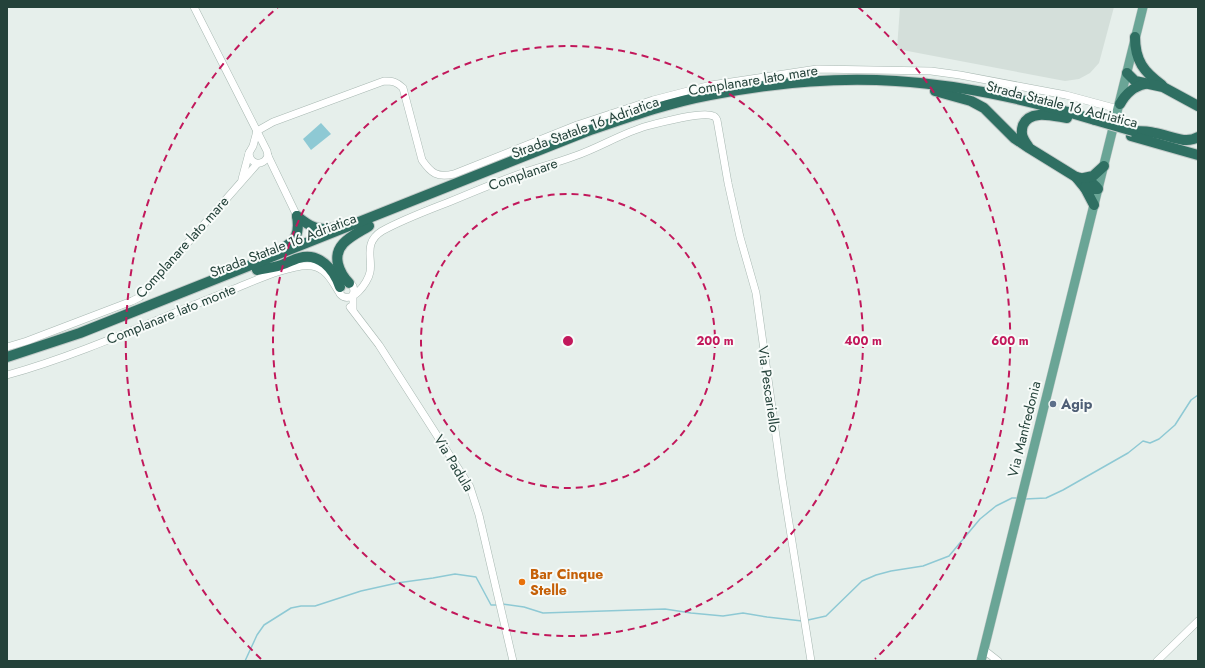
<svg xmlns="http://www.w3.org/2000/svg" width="1205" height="668" font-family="Jost,sans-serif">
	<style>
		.built { fill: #d4dfda }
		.water { fill: #8ec9d4 }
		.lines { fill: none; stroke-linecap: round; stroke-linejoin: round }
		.stream { stroke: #8ec9d4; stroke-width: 1.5 }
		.minor-casing { stroke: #a8b8b2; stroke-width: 8 }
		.major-casing { stroke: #c2cac8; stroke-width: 10 }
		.highway-casing { stroke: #c2cac8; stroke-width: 12 }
		.minor { stroke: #fff; stroke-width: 7 }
		.major { stroke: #6aa596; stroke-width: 9 }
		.highway { stroke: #2f6f62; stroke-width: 10 }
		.highway-bridge-casing { stroke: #c2cac8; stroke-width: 12; stroke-linecap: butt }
		.highway-bridge { stroke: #2f6f62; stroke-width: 10 }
		.ring { fill: none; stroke: #c2185b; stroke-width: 2; stroke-dasharray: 7 5 }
		.service-dot { fill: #5c6f8a; stroke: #f7fbf9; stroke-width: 1.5 }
		.food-dot { fill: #e8710a; stroke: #f7fbf9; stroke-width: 1.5 }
		.labels { text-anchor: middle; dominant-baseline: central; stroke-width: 4; stroke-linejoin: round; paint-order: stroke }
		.street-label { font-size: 14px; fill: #24423a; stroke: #f7fbf9 }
		.service-label { font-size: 14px; font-weight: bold; fill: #4e5e75; stroke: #f7fbf9; text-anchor: start }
		.food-label { font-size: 14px; font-weight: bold; fill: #c56008; stroke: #f7fbf9; text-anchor: start }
		.centre { fill: #c2185b; stroke: #f7fbf9; stroke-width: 2 }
		.ring-label { font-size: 12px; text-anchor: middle; font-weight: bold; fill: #c2185b; stroke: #f7fbf9; stroke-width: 4; stroke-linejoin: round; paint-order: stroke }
	</style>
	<rect width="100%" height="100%" fill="#e6efeb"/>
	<path class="built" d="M900 7H1114L1099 63 1090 73 1079 79 1065 81 897 49Z"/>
	<path class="water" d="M321 123 331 134 311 150 303 139Z"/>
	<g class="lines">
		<g class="stream">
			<path d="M1025 499 1046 498 1063 490 1128 453 1143 441 1150 443 1159 439 1175 425 1191 400 1198 395"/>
			<path d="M502 604 524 607 543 613 665 609 691 613 723 616 743 613 767 617 802 621"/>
			<path d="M808 620 826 616 862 581 876 575 891 571 923 566 949 556 980 519 996 506 1012 498H1017"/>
			<path d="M245 661 257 635 264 625 291 608 301 606H315L361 591 397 583 433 578 455 574 476 577 491 605H497"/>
		</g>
		<defs>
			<g id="minor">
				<path d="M194 7 267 151 268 156 297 216"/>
				<path d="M257 131 273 122 384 81C393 81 397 82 403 88L422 160C431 173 437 178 454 174L577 125 653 100 711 85 817 69 931 71 960 75 1066 95 1118 109"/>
				<path d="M257 131 253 146 249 153C250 165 263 167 268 156"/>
				<path d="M242 179 249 153"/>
				<path d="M350 307 379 345 470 487 479 515 513 661"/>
				<path d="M353 310V295L354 291 353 286C349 282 344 282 340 287V294C351 306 368 283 370 272 372 263 368 253 371 244 373 238 377 234 382 231 404 219 426 211 449 202 475 191 501 180 528 171 544 166 559 162 575 156 599 148 622 133 647 126 658 123 704 111 713 116 715 116 716 118 717 120L728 183 740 237 756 293 782 479 811 661"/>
				<path d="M7 347 27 341 132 301 140 297 257 164"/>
				<path d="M7 375C86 353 163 316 239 287 256 280 294 263 312 266 326 268 332 281 339 292"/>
				<path d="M984 650 998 661"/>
				<path d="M1157 661 1198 621"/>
			</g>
			<path id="major" d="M981 661 1143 7"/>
			<g id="highway">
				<path d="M1135 37C1135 61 1144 72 1162 85"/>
				<path d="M1127 73 1135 81 1163 87 1198 106"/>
				<path d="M935 91 971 101 984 108 1014 138 1029 148 1076 177 1085 188 1094 205"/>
				<path d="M1120 104C1126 93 1133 87 1145 84"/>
				<path d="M1133 131C1140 131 1148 131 1155 133 1169 135 1185 145 1198 137"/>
				<path d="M1131 136 1198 155"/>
				<path d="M1028 146C1023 139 1020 134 1023 125 1030 109 1053 116 1067 118"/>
				<path d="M1076 177C1085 179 1092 181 1098 189H1091L1085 188"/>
				<path d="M1084 178 1093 176 1104 166"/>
				<path d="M297 216C310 227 319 232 336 227"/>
				<path d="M280 250C296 241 300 234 297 216"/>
				<path d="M257 270C264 268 271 268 278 266 285 264 292 260 299 258 319 252 334 269 340 287"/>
				<path d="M349 283C343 277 340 272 338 264 333 243 355 235 369 226"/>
				<path d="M7 357 80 333 585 132C626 118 667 103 710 95 771 83 834 77 896 81 964 85 1030 100 1095 120"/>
			</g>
		</defs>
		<use href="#minor" class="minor-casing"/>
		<use href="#major" class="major-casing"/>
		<use href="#highway" class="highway-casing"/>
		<use href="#minor" class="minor"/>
		<use href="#major" class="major"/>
		<use href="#highway" class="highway"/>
		<defs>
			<path id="highway-bridge" d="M1095 120 1133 131"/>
		</defs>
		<use href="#highway-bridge" class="highway-bridge-casing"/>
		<use href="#highway-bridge" class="highway-bridge"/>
	</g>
	<g class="ring">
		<circle cx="568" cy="341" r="147"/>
		<circle cx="568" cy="341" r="295"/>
		<path d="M261 659A442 442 0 0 1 278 7M858 7A442 442 0 0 1 875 659"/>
	</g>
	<circle class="service-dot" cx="1053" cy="404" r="4"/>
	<circle class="food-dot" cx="522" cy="582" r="4"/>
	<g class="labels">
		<g class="street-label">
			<text transform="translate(753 80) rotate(-9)">Complanare lato mare</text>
			<text transform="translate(1062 104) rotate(14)">Strada Statale 16 Adriatica</text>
			<text transform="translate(585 127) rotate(-20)">Strada Statale 16 Adriatica</text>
			<text transform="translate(523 174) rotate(-19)">Complanare</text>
			<text transform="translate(283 245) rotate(-21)">Strada Statale 16 Adriatica</text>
			<text transform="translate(182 247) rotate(-48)">Complanare lato mare</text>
			<text transform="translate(171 314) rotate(-22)">Complanare lato monte</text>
			<text transform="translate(769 389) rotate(82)">Via Pescariello</text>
			<text transform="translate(1024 429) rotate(-76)">Via Manfredonia</text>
			<text transform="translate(454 463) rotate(59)">Via Padula</text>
		</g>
		<g class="service-label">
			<text x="1061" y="404">Agip</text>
		</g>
		<g class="food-label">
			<text x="530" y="574">Bar Cinque<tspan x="530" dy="16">Stelle</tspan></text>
		</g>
	</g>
	<circle cx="568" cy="341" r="6" class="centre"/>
	<g class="ring-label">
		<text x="715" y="345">200 m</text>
		<text x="863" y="345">400 m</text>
		<text x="1010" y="345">600 m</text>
	</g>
	<rect width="1205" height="668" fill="none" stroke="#24423a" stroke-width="16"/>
</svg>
